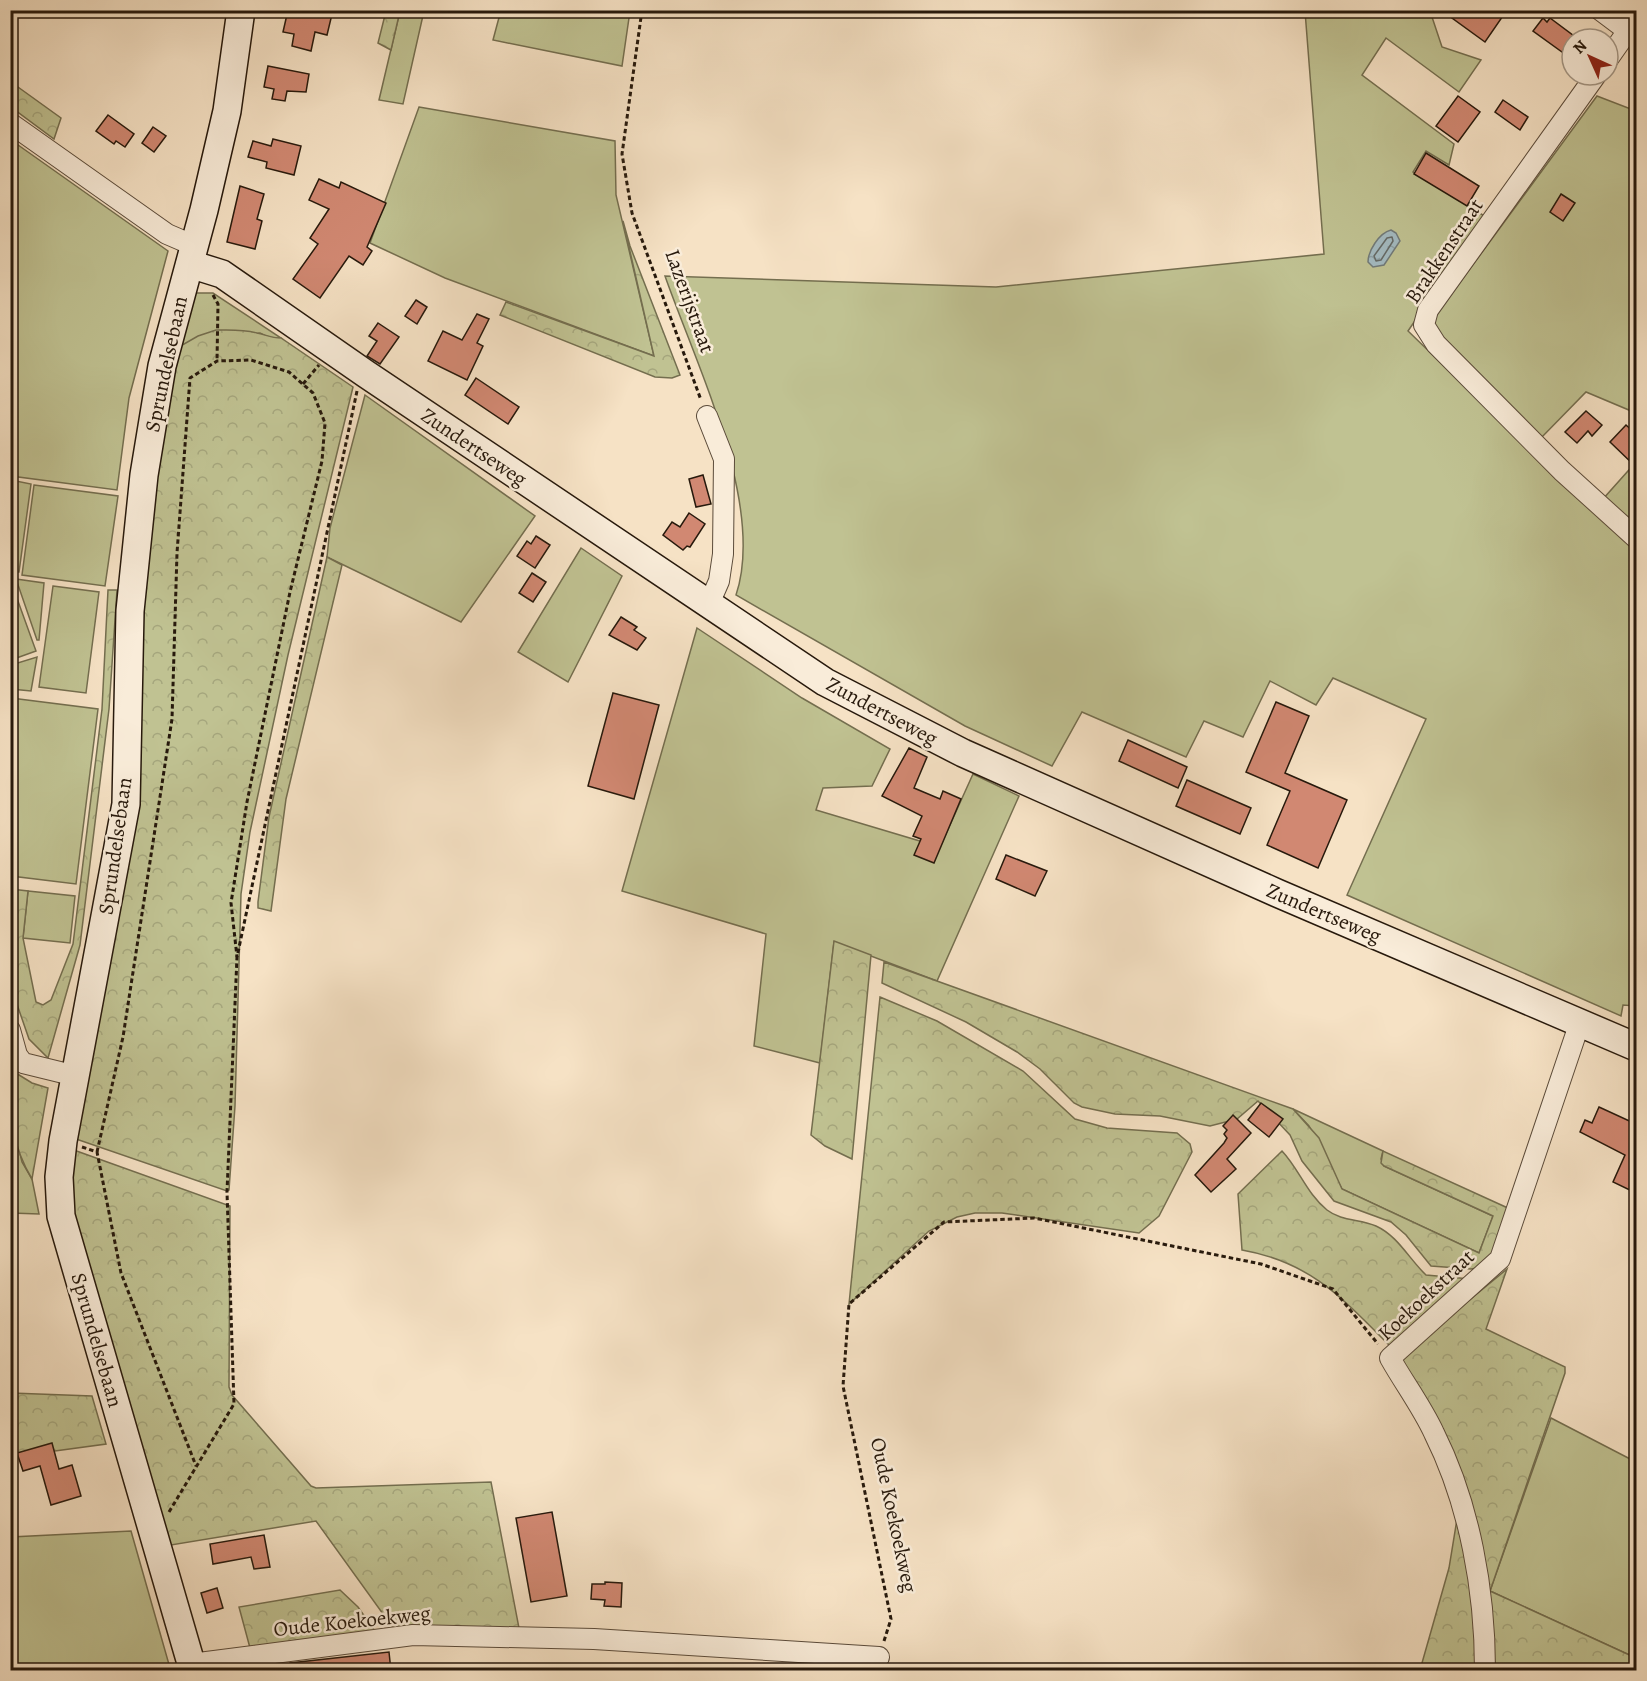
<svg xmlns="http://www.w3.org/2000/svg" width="1647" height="1681" font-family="Alegreya,serif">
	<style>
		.grass { fill: #c0c292; stroke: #746e4f; stroke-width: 1.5 }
		.forest { fill: url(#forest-crowns); stroke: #746e4f; stroke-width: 1.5 }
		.water { fill: url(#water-ripples); stroke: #717a78; stroke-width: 1.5 }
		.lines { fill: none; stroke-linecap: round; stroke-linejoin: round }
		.shore { stroke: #656a66; stroke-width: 1.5 }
		.building { fill: #d18872; stroke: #27190c; stroke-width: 1.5 }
		.street-casing { stroke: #5b4b3a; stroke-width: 22 }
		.secondary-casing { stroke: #27190c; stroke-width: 30 }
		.path { stroke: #27190c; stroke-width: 3; stroke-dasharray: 4.5 3; stroke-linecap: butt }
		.street { stroke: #f9ecd9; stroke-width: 20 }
		.secondary { stroke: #f9ecd9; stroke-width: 27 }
		.labels { text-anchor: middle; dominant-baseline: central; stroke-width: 5; stroke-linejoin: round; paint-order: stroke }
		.street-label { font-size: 21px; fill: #27190c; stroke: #f9ecd9 }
	</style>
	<defs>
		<pattern id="forest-crowns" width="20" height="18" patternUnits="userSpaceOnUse" patternTransform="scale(1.5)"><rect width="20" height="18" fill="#c0c292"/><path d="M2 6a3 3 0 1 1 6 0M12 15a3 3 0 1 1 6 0" fill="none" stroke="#a5a67d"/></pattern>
		<pattern id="water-ripples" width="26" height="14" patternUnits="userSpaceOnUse" patternTransform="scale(1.5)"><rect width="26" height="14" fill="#a3bac0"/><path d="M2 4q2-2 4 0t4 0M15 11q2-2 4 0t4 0" fill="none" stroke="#8c9fa4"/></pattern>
	</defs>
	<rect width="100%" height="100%" fill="#f6e2c5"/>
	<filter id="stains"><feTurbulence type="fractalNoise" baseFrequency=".00333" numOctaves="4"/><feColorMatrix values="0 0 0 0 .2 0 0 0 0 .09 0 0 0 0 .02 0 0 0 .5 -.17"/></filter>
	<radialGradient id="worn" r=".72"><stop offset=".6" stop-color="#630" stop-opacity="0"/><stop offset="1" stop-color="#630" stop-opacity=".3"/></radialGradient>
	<g class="grass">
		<path d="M501 10 630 11 622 66 493 40Z"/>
		<path d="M400 11H424L403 104 379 100Z"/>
		<path d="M1305 11H1430L1442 47 1481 60 1459 92 1386 38 1362 75 1454 144 1449 165 1426 151 1413 172 1486 217 1408 331 1636 552V1006L1623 1005 1621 1016 1347 895 1426 719 1333 678 1316 705 1270 681 1243 737 1204 721 1186 757 1082 712 1052 766 965 726 736 595C766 505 695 362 665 276L996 287 1324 254Z"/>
		<path d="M1597 96 1636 111V413L1586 392 1541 438 1429 330 1430 323Z"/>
		<path d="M419 107 615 141 616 195 654 356 445 278 370 243Z"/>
		<path d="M11 140 168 251 129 398 117 490 11 476Z"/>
		<path d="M191 293H213L281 338H270L260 333 177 348Z"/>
		<path d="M365 395 535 516 461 622 327 557 330 528Z"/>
		<path d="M1636 462V529L1603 499Z"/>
		<path d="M11 480 31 484 19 572H14L11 562Z"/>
		<path d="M34 485 118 496 105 586 22 575Z"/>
		<path d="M581 548 622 576 568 682 518 652Z"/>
		<path d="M10 579 36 651 11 660H10Z"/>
		<path d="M16 579 44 583 39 640H37Z"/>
		<path d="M53 586 99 592 86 693 39 687Z"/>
		<path d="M697 628 802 698 890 749 872 786 823 788 816 810 940 847 973 774 1019 796 937 981 834 942 820 1063 754 1046 766 934 622 891Z"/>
		<path d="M37 657 31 691 11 689V665Z"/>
		<path d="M11 698 98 709 76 884 11 876Z"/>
		<path d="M28 891 75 896 70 943 23 938Z"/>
		<path d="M1293 1109 1383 1151 1381 1159 1384 1166 1493 1216 1479 1253 1342 1189 1309 1126Z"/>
		<path d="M10 1112 22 1162 32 1179 39 1214 11 1213Z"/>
		<path d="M1551 1418 1636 1462V1658L1490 1591Z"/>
		<path d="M131 1531 170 1668 162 1670H11V1537Z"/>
	</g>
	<g class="forest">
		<path d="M386 11H400L391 50 378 43Z"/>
		<path d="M11 82 61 118 54 139 11 107Z"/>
		<path d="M623 221 630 246 680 375 672 378 655 377 500 315 506 302 654 356Z"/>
		<path d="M216 330C230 330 243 329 257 333 266 335 272 338 281 338L353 387 288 655 250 832 241 894 235 1106 229 1190 227 1191 76 1139 98 988 140 562 177 348 198 336Z"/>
		<path d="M327 557 342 565 286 799 271 911 258 908V902L269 817Z"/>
		<path d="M108 590H117L109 709 80 945 48 1058 29 1039 11 987V889L28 891 23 938 36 1002 43 1005 51 1000 73 944 102 709Z"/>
		<path d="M834 941 871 955 852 1159 825 1146 811 1135Z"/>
		<path d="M884 962 1293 1109 1319 1138 1342 1189 1479 1253 1493 1216 1384 1166 1381 1163 1383 1151 1510 1209 1500 1240 1484 1267 1471 1269 1431 1266 1406 1235 1391 1222 1334 1201 1302 1161 1290 1135 1258 1101 1237 1119 1210 1126 1160 1116 1115 1114 1082 1107 1074 1103 1040 1069 1017 1052 966 1022 882 983Z"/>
		<path d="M880 997 937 1021 1023 1071 1075 1119 1107 1128 1177 1133 1190 1144 1192 1152 1159 1216 1139 1233 1002 1213H975L957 1217 929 1231 849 1304Z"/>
		<path d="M11 1070 32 1083 48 1088 32 1179C12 1146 7 1108 11 1070Z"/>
		<path d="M71 1149 230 1206 229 1387 232 1395 311 1486 316 1488 491 1482 519 1628 396 1632 316 1521 165 1546 76 1254Z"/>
		<path d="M1282 1151C1299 1169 1307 1194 1327 1210 1341 1221 1360 1219 1376 1226 1398 1236 1409 1259 1426 1275L1471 1279 1390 1346C1343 1299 1311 1262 1242 1250L1238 1194Z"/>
		<path d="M1507 1269 1486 1329 1565 1367V1373L1490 1591 1636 1658V1670H1492L1484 1575 1398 1359Z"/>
		<path d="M11 1393 92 1396 106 1444 11 1457Z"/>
		<path d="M1458 1513 1469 1566 1479 1670H1420L1449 1568Z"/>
		<path d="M340 1590 358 1607 377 1634 250 1648 239 1607Z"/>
		<path d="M837 1662 940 1670H836Z"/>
	</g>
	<path class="water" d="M1391 230 1396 233 1400 241 1384 265 1373 267 1368 262C1368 251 1379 233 1391 230Z"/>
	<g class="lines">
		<path class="shore" d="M1387 238 1392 237 1393 241 1381 260 1376 261 1374 256Z"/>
	</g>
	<g class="building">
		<path d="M288 10H333L327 35 315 32 311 51 292 46 294 34 283 32Z"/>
		<path d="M1457 10H1507L1485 42 1452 18Z"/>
		<path d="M1543 18 1547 22 1550 18 1574 36 1562 52 1533 31Z"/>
		<path d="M268 66 309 74 306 92 287 91 285 101 272 99 274 89 264 87Z"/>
		<path d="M1458 96 1480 112 1458 142 1436 126Z"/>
		<path d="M1503 100 1528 117 1520 130 1495 112Z"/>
		<path d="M108 115 134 134 125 147 116 141 114 144 96 131Z"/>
		<path d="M153 127 166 136 154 152 142 143Z"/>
		<path d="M273 139 301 146 294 175 266 168 267 162 248 157 253 141 271 146Z"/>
		<path d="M1426 153 1479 186 1467 206 1414 174Z"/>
		<path d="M319 179 339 188 341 182 386 203 367 247 372 251 363 265 349 256 320 298 293 279 318 244 310 238 329 209 309 200Z"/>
		<path d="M240 186 264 194 257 219 262 221 255 249 227 242Z"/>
		<path d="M1561 194 1575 203 1563 221 1550 212Z"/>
		<path d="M416 300 427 307 417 324 405 316Z"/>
		<path d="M477 314 489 319 477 343 483 346 467 380 428 361 443 331 462 340Z"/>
		<path d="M378 323 399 337 380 364 367 356 377 341 369 336Z"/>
		<path d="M476 378 519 407 508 424 465 395Z"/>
		<path d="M1586 411 1602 425 1592 436 1588 431 1577 443 1565 432Z"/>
		<path d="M1626 425 1636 434V467L1610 442Z"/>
		<path d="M703 475 711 504 696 507 689 479Z"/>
		<path d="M689 513 705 524 690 547 687 546 683 550 663 535 672 522 680 527Z"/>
		<path d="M536 536 550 545 535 568 517 556 527 541 531 544Z"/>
		<path d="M532 573 546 582 533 602 519 593Z"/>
		<path d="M621 617 637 627 634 630 646 638 637 650 609 635Z"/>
		<path d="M613 693 659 705 634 799 588 786Z"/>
		<path d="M1276 702 1309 716 1285 773 1347 800 1318 868 1267 845 1290 791 1246 772Z"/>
		<path d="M1128 740 1187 767 1178 788 1119 761Z"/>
		<path d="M909 748 927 757 914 788 940 799 943 791 961 799 934 863 914 855 921 839 913 836 922 816 882 796Z"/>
		<path d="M1187 780 1251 808 1240 834 1176 806Z"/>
		<path d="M1006 855 1047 871 1035 896 996 879Z"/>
		<path d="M1261 1103 1283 1119 1269 1137 1248 1120Z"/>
		<path d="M1599 1107 1636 1124V1193L1613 1182 1625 1155 1580 1132 1585 1120 1592 1123Z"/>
		<path d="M1233 1115 1251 1133 1227 1159 1236 1169 1211 1192 1195 1175 1224 1143 1227 1138 1224 1134 1227 1130 1223 1126Z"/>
		<path d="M52 1443 59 1469 72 1465 81 1496 51 1505 40 1466 23 1471 17 1453Z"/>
		<path d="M552 1512 567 1596 531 1602 516 1518Z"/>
		<path d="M264 1535 270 1567 254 1569 251 1557 213 1564 210 1544Z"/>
		<path d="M605 1582 622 1583 621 1607 604 1606 605 1600 591 1599 592 1584H605Z"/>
		<path d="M217 1588 223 1608 207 1613 201 1593Z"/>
		<path d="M389 1652 391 1671H290V1663Z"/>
	</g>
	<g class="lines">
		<defs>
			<g id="street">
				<path d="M1600 10 1628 31"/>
				<path d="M1608 59 1636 19"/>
				<path d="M1596 75 1428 310 1424 325 1436 344 1562 471 1636 538"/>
				<path d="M10 123 167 234 195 246"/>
				<path d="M707 416 724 459 723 554 719 581 709 604"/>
				<path d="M10 1030 17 1055 23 1063 76 1076"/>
				<path d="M191 1664 413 1635 594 1639 879 1657"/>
				<path d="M1485 1670C1485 1591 1470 1505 1434 1433 1422 1407 1404 1383 1390 1358L1500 1259 1580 1022"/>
			</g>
			<g id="secondary">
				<path d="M190 264 222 274 366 374 825 682 963 753 1277 893 1636 1047"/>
				<path d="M193 1670 61 1216 59 1177 63 1141 126 804 130 611 144 475 162 366 204 210 227 111 241 10"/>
			</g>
		</defs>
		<use href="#street" class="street-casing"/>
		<use href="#secondary" class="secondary-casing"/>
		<g class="path">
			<path d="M642 10 622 154 632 213 701 400"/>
			<path d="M213 295 218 304 217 361"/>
			<path d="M303 384 319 365"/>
			<path d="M82 1147 97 1152 121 1273 196 1466"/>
			<path d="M97 1152 123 1037 172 719 177 553 190 378 217 361 251 360 289 372 313 393 325 423 322 461 290 592 247 802 231 903 237 957"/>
			<path d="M169 1512 234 1404 227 1192 237 957 357 391"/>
			<path d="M884 1641 891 1619 843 1386 849 1304 944 1222 1034 1218 1261 1264 1333 1289 1378 1344"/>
		</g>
		<use href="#street" class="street"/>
		<use href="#secondary" class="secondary"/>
	</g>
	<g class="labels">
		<g class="street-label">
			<text transform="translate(1444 251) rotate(-56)">Brakkenstraat</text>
			<text transform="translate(690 301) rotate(70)">Lazerijstraat</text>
			<text transform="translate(166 364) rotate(-78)">Sprundelsebaan</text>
			<text transform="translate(474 447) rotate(34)">Zundertseweg</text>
			<text transform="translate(882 711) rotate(28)">Zundertseweg</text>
			<text transform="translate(115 846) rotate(-82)">Sprundelsebaan</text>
			<text transform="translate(1324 913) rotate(23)">Zundertseweg</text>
			<text transform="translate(1426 1295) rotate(-43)">Koekoekstraat</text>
			<text transform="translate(97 1340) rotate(74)">Sprundelsebaan</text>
			<text transform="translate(894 1515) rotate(78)">Oude Koekoekweg</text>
			<text transform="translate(352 1621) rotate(-6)">Oude Koekoekweg</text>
		</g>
	</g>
	<rect width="1647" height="1681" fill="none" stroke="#f6e2c5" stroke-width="36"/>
	<rect x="12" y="12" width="1623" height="1657" fill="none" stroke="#27190c" stroke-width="3"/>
	<rect x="18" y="18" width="1611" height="1645" fill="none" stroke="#27190c" stroke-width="1.5"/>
	<g transform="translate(1590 57) rotate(315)"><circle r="28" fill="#f9ecd9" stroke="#a59887" stroke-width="1.5"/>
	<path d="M0-4.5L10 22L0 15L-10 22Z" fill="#8f2418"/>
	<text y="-9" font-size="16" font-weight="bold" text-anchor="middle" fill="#27190c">N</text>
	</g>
	<rect width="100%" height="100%" filter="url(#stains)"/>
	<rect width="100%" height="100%" fill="url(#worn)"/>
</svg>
